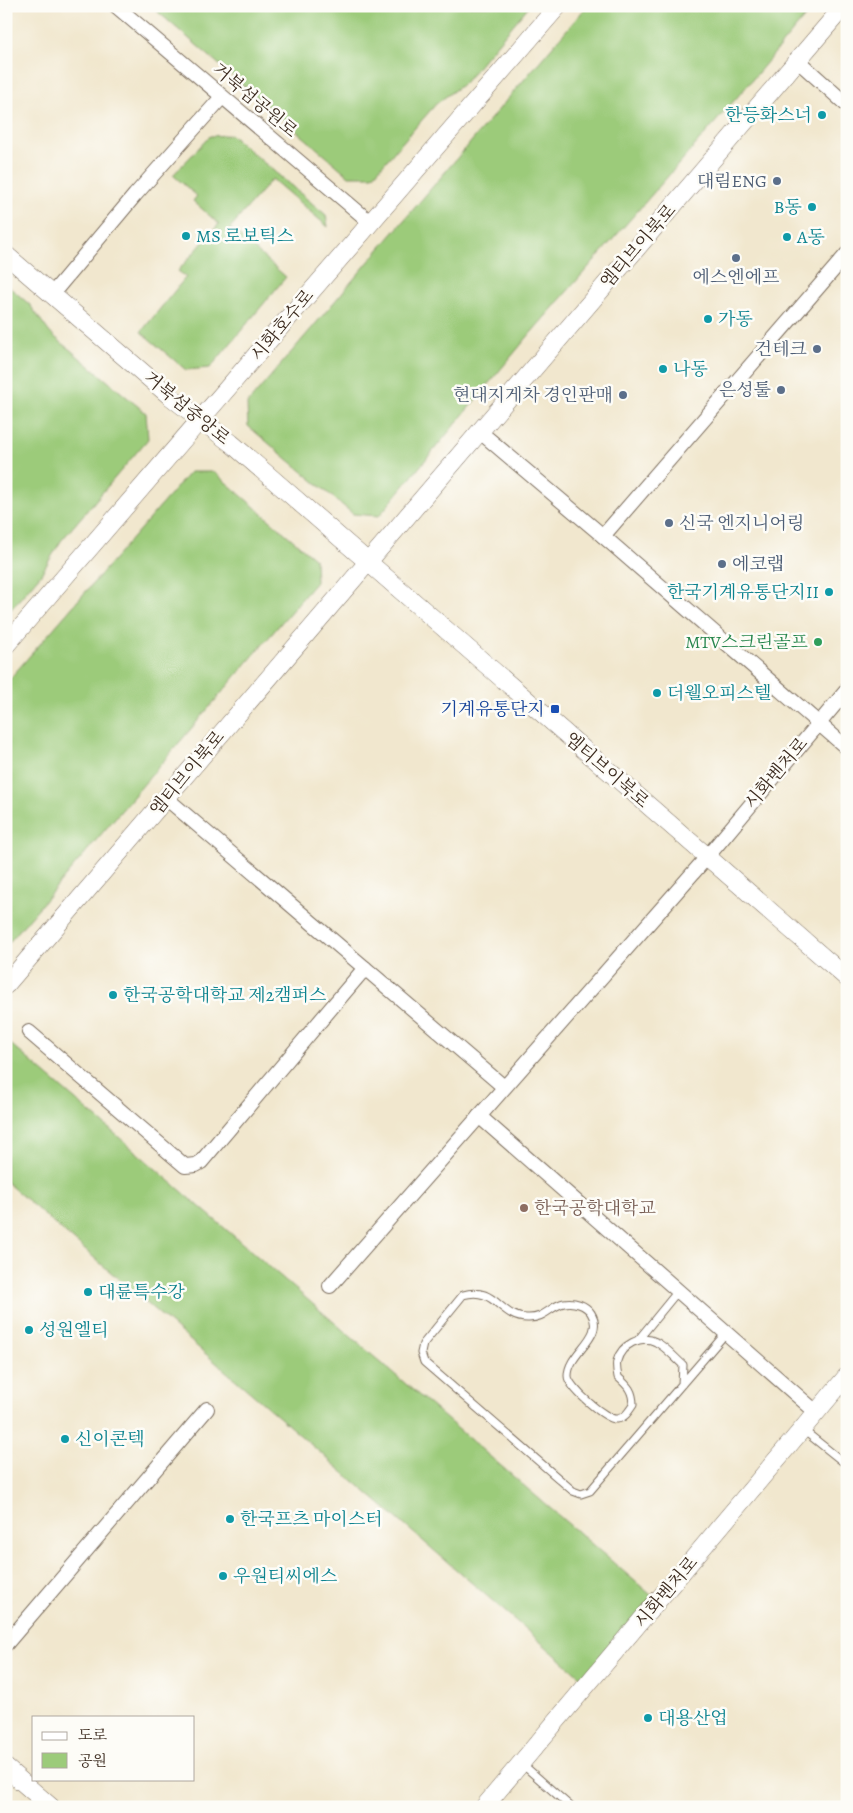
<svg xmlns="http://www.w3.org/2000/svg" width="853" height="1813" font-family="Alegreya,'Noto Serif KR',serif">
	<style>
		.green { fill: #9ccb7a; stroke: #6c7a4c }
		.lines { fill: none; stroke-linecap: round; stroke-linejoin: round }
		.service-casing { stroke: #7b6c5c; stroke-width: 9 }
		.minor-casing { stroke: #7b6c5c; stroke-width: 16 }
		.tertiary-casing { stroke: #7b6c5c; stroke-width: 19 }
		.service { stroke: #fff; stroke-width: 7 }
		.minor { stroke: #fff; stroke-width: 14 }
		.tertiary { stroke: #fff; stroke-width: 18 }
		.culture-dot { fill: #0f9aa8; stroke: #fdfcf7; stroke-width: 2 }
		.service-dot { fill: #5c6f8a; stroke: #fdfcf7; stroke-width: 2 }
		.leisure-dot { fill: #2e9e5b; stroke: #fdfcf7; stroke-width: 2 }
		.transit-dot { fill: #1a4fb4; stroke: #fdfcf7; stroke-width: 2 }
		.education-dot { fill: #8d6e63; stroke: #fdfcf7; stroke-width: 2 }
		.labels { text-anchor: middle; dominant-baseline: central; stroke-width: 5; stroke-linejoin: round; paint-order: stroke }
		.street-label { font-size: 18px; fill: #3b2a1e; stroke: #fdfcf7 }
		.culture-label { font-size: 18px; fill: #0d838f; stroke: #fdfcf7; text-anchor: start }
		.service-label { font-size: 18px; fill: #4e5e75; stroke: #fdfcf7; text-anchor: end }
		.leisure-label { font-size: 18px; fill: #27864d; stroke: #fdfcf7; text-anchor: end }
		.transit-label { font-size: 18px; fill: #164399; stroke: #fdfcf7; text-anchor: end }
		.education-label { font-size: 18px; fill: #785e54; stroke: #fdfcf7; text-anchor: start }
	</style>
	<rect width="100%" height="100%" fill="#fdfcf7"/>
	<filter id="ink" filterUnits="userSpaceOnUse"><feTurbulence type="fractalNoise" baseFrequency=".02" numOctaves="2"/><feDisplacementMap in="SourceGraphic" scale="10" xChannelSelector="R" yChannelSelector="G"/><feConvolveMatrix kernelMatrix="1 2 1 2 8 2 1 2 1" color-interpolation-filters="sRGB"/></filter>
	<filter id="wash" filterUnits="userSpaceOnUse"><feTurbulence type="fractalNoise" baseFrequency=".0096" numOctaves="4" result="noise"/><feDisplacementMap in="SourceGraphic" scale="20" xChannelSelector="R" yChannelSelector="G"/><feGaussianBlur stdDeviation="1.12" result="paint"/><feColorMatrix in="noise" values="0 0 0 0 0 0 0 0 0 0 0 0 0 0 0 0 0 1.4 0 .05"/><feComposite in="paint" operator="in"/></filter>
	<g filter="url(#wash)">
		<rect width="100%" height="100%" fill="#f1e7ce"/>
		<g class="green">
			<path d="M151 6H529L464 83 436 104 373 176H349Z"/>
			<path d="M587 6H814L747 86 530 334 379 516 353 514 248 426 247 404Z"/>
			<path d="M231 135 326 215 328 227 272 179 230 228 286 277 210 368 186 370 141 332 186 277 178 271 219 224 193 201 197 196 173 175 210 136Z"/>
			<path d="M6 284 30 305 50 333 146 413 148 439 61 541 41 574 6 615Z"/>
			<path d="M190 472H214L315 559 316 582 6 946V683Z"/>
			<path d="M6 1040 658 1601 588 1683 6 1182Z"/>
		</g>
	</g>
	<g filter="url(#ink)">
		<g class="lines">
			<defs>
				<g id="service">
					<path d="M638 1340 678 1291"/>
					<path d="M682 1384 683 1365C675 1358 666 1347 656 1342 641 1334 621 1345 617 1361 616 1365 617 1372 618 1377 628 1386 633 1391 633 1405 629 1411 625 1418 617 1419 607 1421 568 1387 568 1376 568 1352 606 1337 591 1313 586 1305 574 1301 564 1303 550 1306 545 1319 527 1318 500 1318 495 1285 463 1295L423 1344 421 1353 424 1362 573 1491 581 1494 590 1491 726 1333"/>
					<path d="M802 1429 847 1465"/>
					<path d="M521 1763 571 1807"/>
				</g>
				<g id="minor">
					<path d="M116 6 370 222"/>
					<path d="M797 60 847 105"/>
					<path d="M52 294 135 195 222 97"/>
					<path d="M479 431 603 536 847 748"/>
					<path d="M603 536 847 254"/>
					<path d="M166 798 504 1087"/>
					<path d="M29 1032 185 1166 196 1165 201 1162 365 968"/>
					<path d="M479 1116 816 1412"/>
					<path d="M330 1286 707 857 847 690"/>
					<path d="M6 1644 207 1409"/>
				</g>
				<g id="tertiary">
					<path d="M6 255 170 396 231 443 847 978"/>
					<path d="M6 645C190 432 373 218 558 6"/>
					<path d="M6 985 844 6"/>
					<path d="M6 1768 51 1807"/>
					<path d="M484 1807 847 1376"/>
				</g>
			</defs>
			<use href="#service" class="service-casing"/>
			<use href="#minor" class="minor-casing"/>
			<use href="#tertiary" class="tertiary-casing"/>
			<use href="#service" class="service"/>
			<use href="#minor" class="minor"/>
			<use href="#tertiary" class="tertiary"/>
		</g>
	</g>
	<g class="culture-dot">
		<circle cx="822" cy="115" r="5"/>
		<circle cx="812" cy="207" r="5"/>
		<circle cx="186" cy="236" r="5"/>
		<circle cx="787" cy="237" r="5"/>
		<circle cx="708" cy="319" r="5"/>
		<circle cx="663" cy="369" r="5"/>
		<circle cx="829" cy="592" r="5"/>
		<circle cx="657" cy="693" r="5"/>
		<circle cx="113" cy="995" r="5"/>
		<circle cx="88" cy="1292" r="5"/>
		<circle cx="29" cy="1330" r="5"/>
		<circle cx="65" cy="1439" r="5"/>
		<circle cx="230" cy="1519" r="5"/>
		<circle cx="223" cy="1576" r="5"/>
		<circle cx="648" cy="1718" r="5"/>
	</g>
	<g class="service-dot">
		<circle cx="777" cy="181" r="5"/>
		<circle cx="736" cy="258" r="5"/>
		<circle cx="817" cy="349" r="5"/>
		<circle cx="781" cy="390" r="5"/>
		<circle cx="623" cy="395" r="5"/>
		<circle cx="669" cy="523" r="5"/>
		<circle cx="722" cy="564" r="5"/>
	</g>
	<circle class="leisure-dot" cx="818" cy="642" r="5"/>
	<rect class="transit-dot" x="550" y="704" width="10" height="10" rx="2.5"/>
	<circle class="education-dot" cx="524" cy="1208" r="5"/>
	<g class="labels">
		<g class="street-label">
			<text transform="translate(255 100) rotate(40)">거북섬공원로</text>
			<text transform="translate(638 246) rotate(-49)">엠티브이북로</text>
			<text transform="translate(282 325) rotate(-50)">시화호수로</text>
			<text transform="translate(187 408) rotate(39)">거북섬중앙로</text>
			<text transform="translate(607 770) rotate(41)">엠티브이북로</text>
			<text transform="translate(187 773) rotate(-50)">엠티브이북로</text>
			<text transform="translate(776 773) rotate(-50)">시화벤처로</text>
			<text transform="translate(666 1592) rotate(-50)">시화벤처로</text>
		</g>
		<g class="culture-label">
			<text x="812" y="115" text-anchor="end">한등화스너</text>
			<text x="802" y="207" text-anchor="end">B동</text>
			<text x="196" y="236">MS 로보틱스</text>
			<text x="797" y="237">A동</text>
			<text x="718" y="319">가동</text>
			<text x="673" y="369">나동</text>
			<text x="819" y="592" text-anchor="end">한국기계유통단지II</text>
			<text x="667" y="693">더웰오피스텔</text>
			<text x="123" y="995">한국공학대학교 제2캠퍼스</text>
			<text x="98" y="1292">대륜특수강</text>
			<text x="39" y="1330">성원엘티</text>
			<text x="75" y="1439">신이콘텍</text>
			<text x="240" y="1519">한국프츠 마이스터</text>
			<text x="233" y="1576">우원티씨에스</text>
			<text x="658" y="1718">대용산업</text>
		</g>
		<g class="service-label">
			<text x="767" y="181">대림ENG</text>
			<text x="736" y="277" text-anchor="middle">에스엔에프</text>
			<text x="807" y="349">건테크</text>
			<text x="771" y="390">은성툴</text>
			<text x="613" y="395">현대지게차 경인판매</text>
			<text x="679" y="523" text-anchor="start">신국 엔지니어링</text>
			<text x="732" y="564" text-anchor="start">에코랩</text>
		</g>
		<g class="leisure-label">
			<text x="808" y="642">MTV스크린골프</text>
		</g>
		<g class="transit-label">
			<text x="545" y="709">기계유통단지</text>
		</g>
		<g class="education-label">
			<text x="534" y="1208">한국공학대학교</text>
		</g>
	</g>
	<rect width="853" height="1813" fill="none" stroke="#fdfcf7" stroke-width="25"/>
	<rect x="32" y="1716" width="162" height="65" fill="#fdfcf7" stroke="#afa8a0"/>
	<rect x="42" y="1732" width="25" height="8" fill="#ffffff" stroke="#afa8a0"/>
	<text x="78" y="1740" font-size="15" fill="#3b2a1e">도로</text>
	<rect x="42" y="1753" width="25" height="15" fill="#9ccb7a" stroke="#afa8a0"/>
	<text x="78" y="1766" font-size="15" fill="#3b2a1e">공원</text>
</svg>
